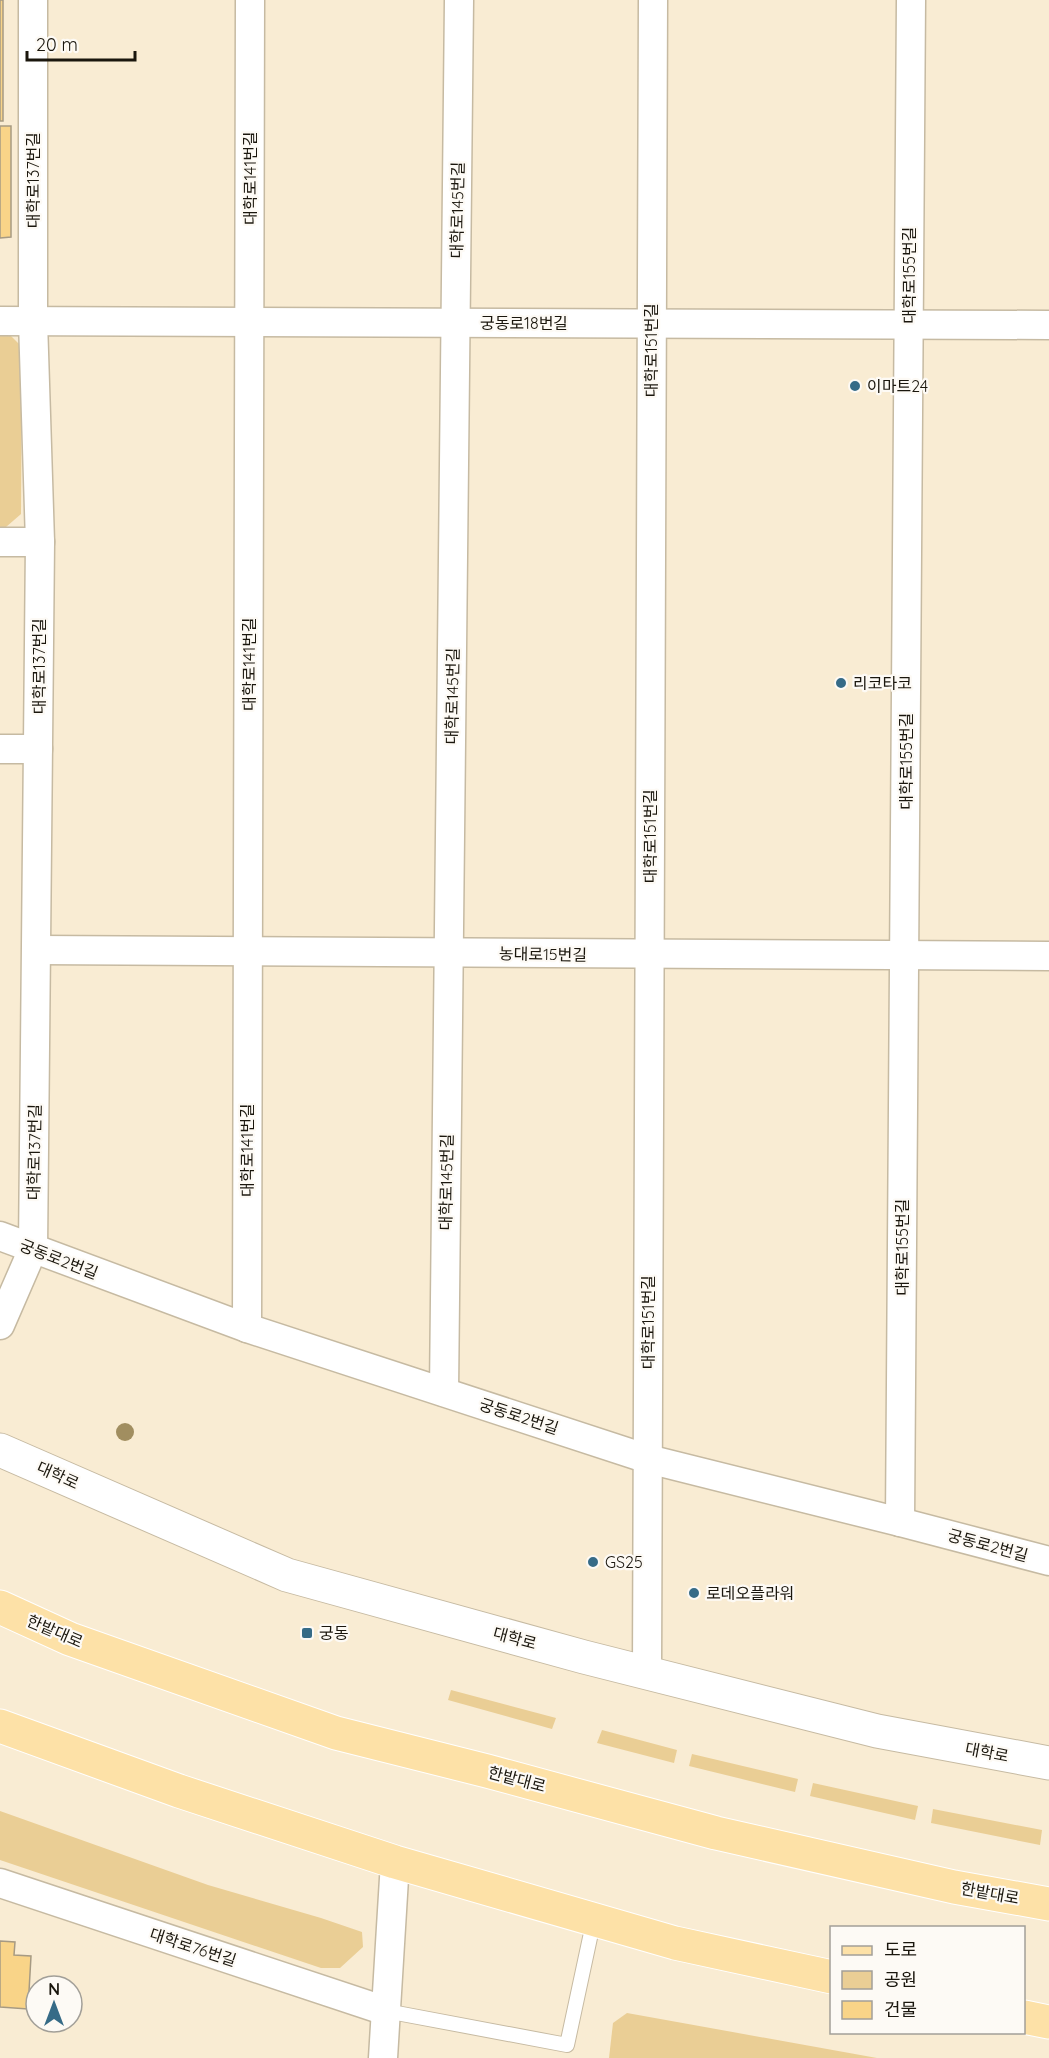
<svg xmlns="http://www.w3.org/2000/svg" width="1049" height="2058" font-family="Quicksand,'Noto Sans KR',sans-serif">
	<style>
		.green { fill: #eace95 }
		.building { fill: #f9d488; stroke: #a69a83; stroke-width: 1.5 }
		.lines { fill: none; stroke-linecap: round; stroke-linejoin: round }
		.service-casing { stroke: #c6baa2; stroke-width: 16 }
		.minor-casing { stroke: #c6baa2; stroke-width: 31 }
		.secondary-casing { stroke: #c6baa2; stroke-width: 35 }
		.primary-casing { stroke: #fff; stroke-width: 35 }
		.service { stroke: #fff; stroke-width: 14 }
		.minor { stroke: #fff; stroke-width: 28 }
		.secondary { stroke: #fff; stroke-width: 33 }
		.primary { stroke: #fde1a7; stroke-width: 33 }
		.tree { fill: #a18e60 }
		.poi-dot { fill: #366b87; stroke: #fdfaf5; stroke-width: 2 }
		.labels { text-anchor: middle; dominant-baseline: central; stroke-width: 4.5; stroke-linejoin: round; paint-order: stroke }
		.street-label { font-size: 16px; fill: #1a160d; stroke: #fdfaf5 }
		.poi-label { font-size: 16px; fill: #1a160d; stroke: #fdfaf5; text-anchor: start }
	</style>
	<rect width="100%" height="100%" fill="#f9ecd3"/>
	<g class="green">
		<path d="M0 336H11L22 347 21 514 6 527H0Z"/>
		<path d="M451 1690 556 1718 552 1729 448 1700Z"/>
		<path d="M602 1730 677 1750 674 1763 597 1743Z"/>
		<path d="M692 1754 798 1779 795 1792 689 1766Z"/>
		<path d="M813 1783 918 1806 915 1820 810 1796Z"/>
		<path d="M933 1809 1042 1830 1040 1845 931 1823Z"/>
		<path d="M0 1811 208 1885 321 1918 362 1932 363 1947 340 1968H321L0 1860Z"/>
		<path d="M627 2013 877 2058H609L613 2023Z"/>
	</g>
	<g class="building">
		<rect x="0" y="0" width="3" height="121"/>
		<path d="M0 126H11V237L0 238Z"/>
		<path d="M0 1941 15 1942 14 1955 31 1956 28 2009 0 2007Z"/>
	</g>
	<g class="lines">
		<defs>
			<path id="service" d="M386 2011 567 2045 594 1919"/>
			<g id="minor">
				<path d="M0 321 1049 325"/>
				<path d="M0 542H40"/>
				<path d="M0 749H38"/>
				<path d="M37 950 1049 956"/>
				<path d="M0 1236 247 1328 648 1459 900 1522 1049 1561"/>
				<path d="M0 1325 33 1249 40 542 33 321V0"/>
				<path d="M247 1328 250 0"/>
				<path d="M444 1392 459 0"/>
				<path d="M900 1522 911 0"/>
				<path d="M647 1673 653 0"/>
				<path d="M0 1883 386 2011"/>
				<path d="M383 2058 395 1862"/>
			</g>
			<path id="secondary" d="M0 1450 287 1575 584 1657 877 1731 1049 1763"/>
			<g id="primary">
				<path d="M0 1607 70 1639 336 1733 487 1771 716 1833 954 1887 1049 1904"/>
				<path d="M0 1726 179 1791 395 1862 675 1943 832 1977"/>
				<path d="M1024 2017 1049 2022"/>
			</g>
		</defs>
		<use href="#service" class="service-casing"/>
		<use href="#minor" class="minor-casing"/>
		<use href="#secondary" class="secondary-casing"/>
		<use href="#primary" class="primary-casing"/>
		<use href="#service" class="service"/>
		<use href="#minor" class="minor"/>
		<use href="#secondary" class="secondary"/>
		<use href="#primary" class="primary"/>
	</g>
	<circle class="tree" cx="125" cy="1432" r="9"/>
	<g class="poi-dot">
		<circle cx="855" cy="386" r="6"/>
		<circle cx="841" cy="683" r="6"/>
		<circle cx="593" cy="1562" r="6"/>
		<circle cx="694" cy="1593" r="6"/>
		<rect x="301" y="1627" width="12" height="12" rx="3"/>
	</g>
	<g class="labels">
		<g class="street-label">
			<text transform="translate(250 178) rotate(-90)">대학로141번길</text>
			<text transform="translate(33 180) rotate(-90)">대학로137번길</text>
			<text transform="translate(457 210) rotate(-89)">대학로145번길</text>
			<text transform="translate(909 275) rotate(-90)">대학로155번길</text>
			<text x="524" y="323">궁동로18번길</text>
			<text transform="translate(651 350) rotate(-90)">대학로151번길</text>
			<text transform="translate(249 664) rotate(-90)">대학로141번길</text>
			<text transform="translate(39 666) rotate(-90)">대학로137번길</text>
			<text transform="translate(452 696) rotate(-89)">대학로145번길</text>
			<text transform="translate(906 761) rotate(-90)">대학로155번길</text>
			<text transform="translate(650 836) rotate(-90)">대학로151번길</text>
			<text transform="translate(543 954) rotate(1)">농대로15번길</text>
			<text transform="translate(247 1150) rotate(-90)">대학로141번길</text>
			<text transform="translate(34 1152) rotate(-89)">대학로137번길</text>
			<text transform="translate(446 1182) rotate(-89)">대학로145번길</text>
			<text transform="translate(902 1247) rotate(-90)">대학로155번길</text>
			<text transform="translate(59 1259) rotate(21)">궁동로2번길</text>
			<text transform="translate(648 1322) rotate(-90)">대학로151번길</text>
			<text transform="translate(519 1416) rotate(18)">궁동로2번길</text>
			<text transform="translate(58 1475) rotate(24)">대학로</text>
			<text transform="translate(988 1545) rotate(15)">궁동로2번길</text>
			<text transform="translate(55 1631) rotate(23)">한밭대로</text>
			<text transform="translate(515 1638) rotate(15)">대학로</text>
			<text transform="translate(987 1752) rotate(11)">대학로</text>
			<text transform="translate(517 1779) rotate(15)">한밭대로</text>
			<text transform="translate(990 1893) rotate(10)">한밭대로</text>
			<text transform="translate(193 1947) rotate(18)">대학로76번길</text>
		</g>
		<g class="poi-label">
			<text x="867" y="386">이마트24</text>
			<text x="853" y="683">리코타코</text>
			<text x="605" y="1562">GS25</text>
			<text x="706" y="1593">로데오플라워</text>
			<text x="319" y="1633">궁동</text>
		</g>
	</g>
	<rect x="830" y="1926" width="195" height="108" fill="#fdfaf5" stroke="#a29f98" stroke-width="1.5"/>
	<rect x="842" y="1946" width="30" height="9" fill="#fde1a7" stroke="#a29f98" stroke-width="1.5"/>
	<text x="884" y="1956" font-size="18" fill="#1a160d">도로</text>
	<rect x="842" y="1971" width="30" height="18" fill="#eace95" stroke="#a29f98" stroke-width="1.5"/>
	<text x="884" y="1986" font-size="18" fill="#1a160d">공원</text>
	<rect x="842" y="2001" width="30" height="18" fill="#f9d488" stroke="#a29f98" stroke-width="1.5"/>
	<text x="884" y="2016" font-size="18" fill="#1a160d">건물</text>
	<g transform="translate(54 2004)"><circle r="28" fill="#fdfaf5" stroke="#a29f98" stroke-width="1.5"/>
	<path d="M0-4.5L10 22L0 15L-10 22Z" fill="#366b87"/>
	<text y="-9" font-size="16" font-weight="bold" text-anchor="middle" fill="#1a160d">N</text>
	</g>
	<path d="M27 51v9h108v-9" fill="none" stroke="#1a160d" stroke-width="3"/>
	<text x="36" y="51" font-size="18" fill="#1a160d" stroke="#fdfaf5" stroke-width="4.5" paint-order="stroke">20 m</text>
</svg>
